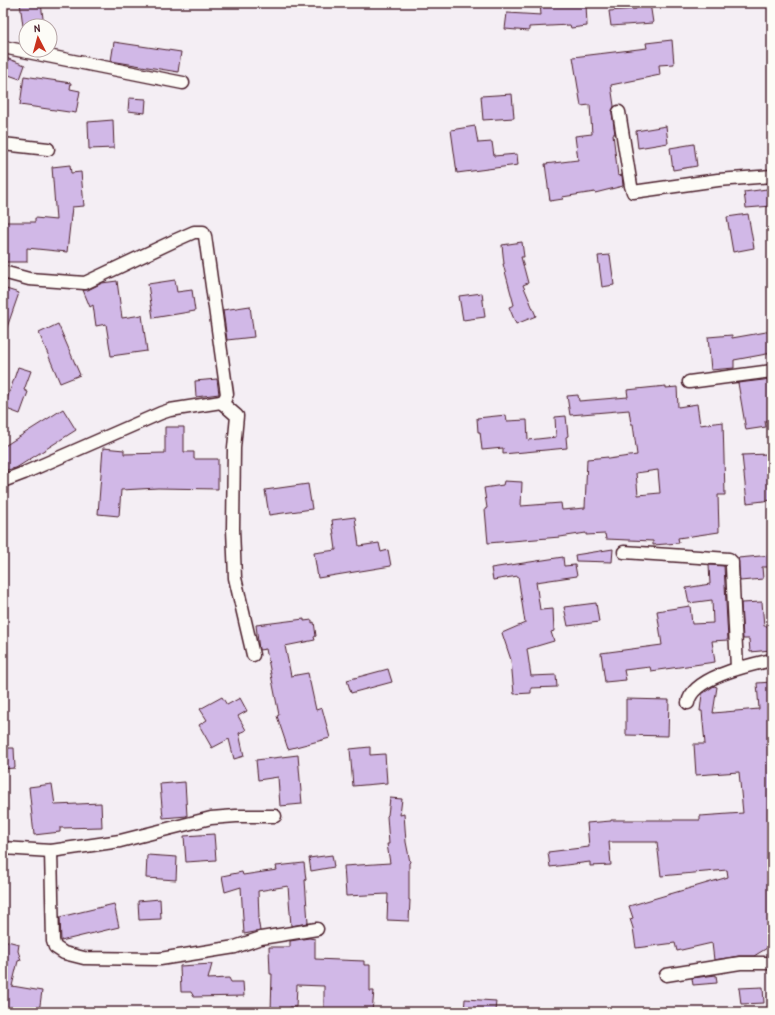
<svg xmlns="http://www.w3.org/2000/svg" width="775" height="1015" font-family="'Patrick Hand',sans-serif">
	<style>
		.building { fill: #d1b8e7; stroke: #4a1f2b; fill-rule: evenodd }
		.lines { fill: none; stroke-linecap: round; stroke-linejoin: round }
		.street-casing { stroke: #4a1f2b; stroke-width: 15 }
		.street { stroke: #fdfcf7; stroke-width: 12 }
	</style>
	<rect width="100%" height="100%" fill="#f4eef4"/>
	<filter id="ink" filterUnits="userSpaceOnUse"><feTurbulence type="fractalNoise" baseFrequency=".025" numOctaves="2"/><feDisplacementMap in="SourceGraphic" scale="8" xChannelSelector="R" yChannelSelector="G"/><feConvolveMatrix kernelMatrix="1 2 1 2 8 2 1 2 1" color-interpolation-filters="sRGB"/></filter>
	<g filter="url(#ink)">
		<g class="building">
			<path d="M20 3H41L44 26H23Z"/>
			<path d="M540 3H586L587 26 571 28 570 25 529 27V31L505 29 507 13 541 15Z"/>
			<path d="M635 3H650L653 23 611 26 609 11 636 9Z"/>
			<path d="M672 40 674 64 659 65 660 75 611 85 614 106 612 113 615 134H613L618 176 622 175 623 186 595 193V192L562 197 563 199 550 201 545 164 578 160 575 136 592 134 590 105 581 106 573 57 647 48 646 43Z"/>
			<path d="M114 42 181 52 178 72 111 61Z"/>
			<path d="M3 57 25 65 20 79 3 73Z"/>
			<path d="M24 76 71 83 70 89 80 91 76 113 20 105Z"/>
			<path d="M512 94 514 118 483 120 481 96Z"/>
			<path d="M129 98 146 99 145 113 128 111Z"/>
			<path d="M113 120 114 148 89 149 88 122Z"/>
			<path d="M475 126 478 143 492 142 494 156 517 154 518 165 457 173 451 130Z"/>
			<path d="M666 126 668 143 638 148 636 131Z"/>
			<path d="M694 144 697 166 673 170 670 148Z"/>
			<path d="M70 165 71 173 81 172 84 206 72 207 67 252 27 248V262H4V222H35V218L56 220 52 167Z"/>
			<path d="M767 189H772V206L746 208 744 192Z"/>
			<path d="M748 214 754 248 733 252 727 217Z"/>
			<path d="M522 242 524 257H521L528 283 523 285 536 316 516 324 509 307 514 305 503 264H504L502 245Z"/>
			<path d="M610 255 614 285 602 287 598 256Z"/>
			<path d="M175 280 177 292 192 290 195 311 153 318 148 284Z"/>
			<path d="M117 281 122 318 142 315 147 351 111 356 106 324 96 326 93 305 90 307 83 290H88L102 283Z"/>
			<path d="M3 288 19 293 5 333H3Z"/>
			<path d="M482 293 485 317 463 320 459 296Z"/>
			<path d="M250 306 254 337 227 340 223 310Z"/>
			<path d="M58 324 80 375 60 383 39 333Z"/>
			<path d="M772 331V353L734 360V368L711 370 708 337 732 335V338Z"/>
			<path d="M18 367 31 371 24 390 28 392 20 414 4 408Z"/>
			<path d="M217 379 219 394 196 397 195 381Z"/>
			<path d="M772 379V421H765L766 427 746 430 738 383Z"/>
			<path d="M666 386V388L677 387 678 407 697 404 700 425 723 422 725 495H718L719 532 678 538 679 543 653 545V541L606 539 605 534 586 535V533L560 537 488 543 485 509 487 508 484 488 503 485 504 481 522 482 521 506 561 503 562 510 585 508 587 459 608 457V459L637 455 633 424H631L629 410 570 415 567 396 578 395 579 401 628 397 627 390ZM658 470 660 493 638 495 636 473Z"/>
			<path d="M63 409 76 430 16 468 3 471V447Z"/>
			<path d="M506 415 507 421 527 420 528 440 556 437 555 417 566 416 568 436 566 437 567 448 503 454V448L482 450 480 432H478L477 418Z"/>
			<path d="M165 427H184V452H194V459H218V489L158 488 121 490 119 516 98 514 103 448 124 450V454L165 453Z"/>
			<path d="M769 454 771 484H772V500L747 503 742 455Z"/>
			<path d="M308 484 312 509 269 515 265 490Z"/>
			<path d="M355 517 359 546 379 543 381 552 388 550 391 566 318 578 314 553 336 550 332 520Z"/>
			<path d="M613 549 612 562 576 561 575 555Z"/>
			<path d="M772 555V567H762L763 579 740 581 738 558Z"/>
			<path d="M563 557 564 566 575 565 577 576 536 582 540 610 553 609 554 631 551 632 554 641 527 649 531 676 556 675 557 687 531 688V693L514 694 511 660 502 633 525 623 518 576 493 580 491 568Z"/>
			<path d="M709 565 724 566 728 640 712 641 715 662 651 671 650 667 624 670 626 680 605 682 601 653 662 645 657 611 690 606 692 624 713 623 712 600 689 603 686 588 710 584Z"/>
			<path d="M762 602 764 626H769L771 650 750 652 749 639H743L741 603Z"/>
			<path d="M596 603 599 622 568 626 564 607Z"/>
			<path d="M304 619V621L312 620V623L314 622 316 636 314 637 315 640 285 646 291 676 308 673 316 710 322 708 330 738 288 749 277 716 279 715 266 649 259 650 256 625Z"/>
			<path d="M388 669 392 682 351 693 347 680Z"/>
			<path d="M772 682V826H771L772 836 770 837 772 878V945L754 956H739L714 960 712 943 677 951 675 943 636 948 633 928 630 919 633 918 629 906 728 877 727 870 661 876 657 842H609L611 865 590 866V862L550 867 548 852 589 847 587 823 611 821V820H700V816L743 813 739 772 696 775 694 744H705L702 711H700L702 694 714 686 717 687 713 713 759 709 757 683Z"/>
			<path d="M222 697 227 705 240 698 247 711 238 716 246 730 239 733 244 756 234 759 229 739 212 748 199 725 207 720 200 709Z"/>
			<path d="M626 699 669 700 668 736 626 735Z"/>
			<path d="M370 747V755L385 754 387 783 353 786 350 749Z"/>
			<path d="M3 748H14L15 768 3 769Z"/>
			<path d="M298 755 302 804 280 806 278 777 258 780 256 760Z"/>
			<path d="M185 782 187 816 163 818 160 784Z"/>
			<path d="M52 784 55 805 101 803 102 827 60 828V832L34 835 29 787Z"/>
			<path d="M390 798 402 799 400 815 404 814 406 842 410 862 409 863V900H410L409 921 387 920 388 894 346 896 344 866 390 863 387 844H389L387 816 388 815Z"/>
			<path d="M214 834 216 860 186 862 184 836Z"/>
			<path d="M147 855 177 857 176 880 146 878Z"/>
			<path d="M332 855 334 867 311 871 309 858Z"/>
			<path d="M304 863 306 880H305L308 923 291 926 288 886 258 891 259 918H258L260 931 244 934 241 887 225 892 222 876 242 872 243 875 277 870 276 866Z"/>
			<path d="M160 899 161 919 139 920 138 901Z"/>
			<path d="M114 904 119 927 61 941 60 917Z"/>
			<path d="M309 938 315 939V959L364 961V965H370V991H374L372 1012H324V986L297 985 296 1007H290V1012H271L272 974H270L269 947H290V941Z"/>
			<path d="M3 940 19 944 18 951 21 960 18 961 12 986 42 991 39 1012H3Z"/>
			<path d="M212 964 208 979 229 978 231 982H243L244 996 194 997 191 992H181L180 966Z"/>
			<path d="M716 975 717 983 693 985 692 978Z"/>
			<path d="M763 987 764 1003 741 1004 739 988Z"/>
			<path d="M465 999 496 1001 495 1012H464Z"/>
		</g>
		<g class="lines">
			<defs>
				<g id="street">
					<path d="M3 47 183 83"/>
					<path d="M619 112 631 186 633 192 718 180 772 176"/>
					<path d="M3 144 48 149"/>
					<path d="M3 272 29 279 85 283 176 240 194 232H203L205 236 227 394 225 399 221 402 170 410 161 413 24 473 3 481"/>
					<path d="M689 382 772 371"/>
					<path d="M221 402 237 416 234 448 233 529 235 578 253 655"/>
					<path d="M624 552 729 559 732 562V567L737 668"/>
					<path d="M688 703C692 677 750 665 772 660"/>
					<path d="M3 848 51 851 120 841 211 818 236 816H275"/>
					<path d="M51 851 53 941 55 947 64 953 84 958 160 959 235 947 261 938 317 929"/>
					<path d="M666 975 740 963H772"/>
				</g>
			</defs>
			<use href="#street" class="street-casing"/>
			<use href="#street" class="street"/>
		</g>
	</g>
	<rect width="775" height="1015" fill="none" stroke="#fdfcf7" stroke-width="16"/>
	<rect x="8" y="8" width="759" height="999" fill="none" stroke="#4a1f2b" stroke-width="1.5" filter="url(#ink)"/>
	<g transform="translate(38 38) rotate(354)"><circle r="19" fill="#fdfcf7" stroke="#b5a4a5"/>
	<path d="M0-3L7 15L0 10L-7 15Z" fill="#c8321e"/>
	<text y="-6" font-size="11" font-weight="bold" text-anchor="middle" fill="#4a1f2b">N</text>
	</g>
</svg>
